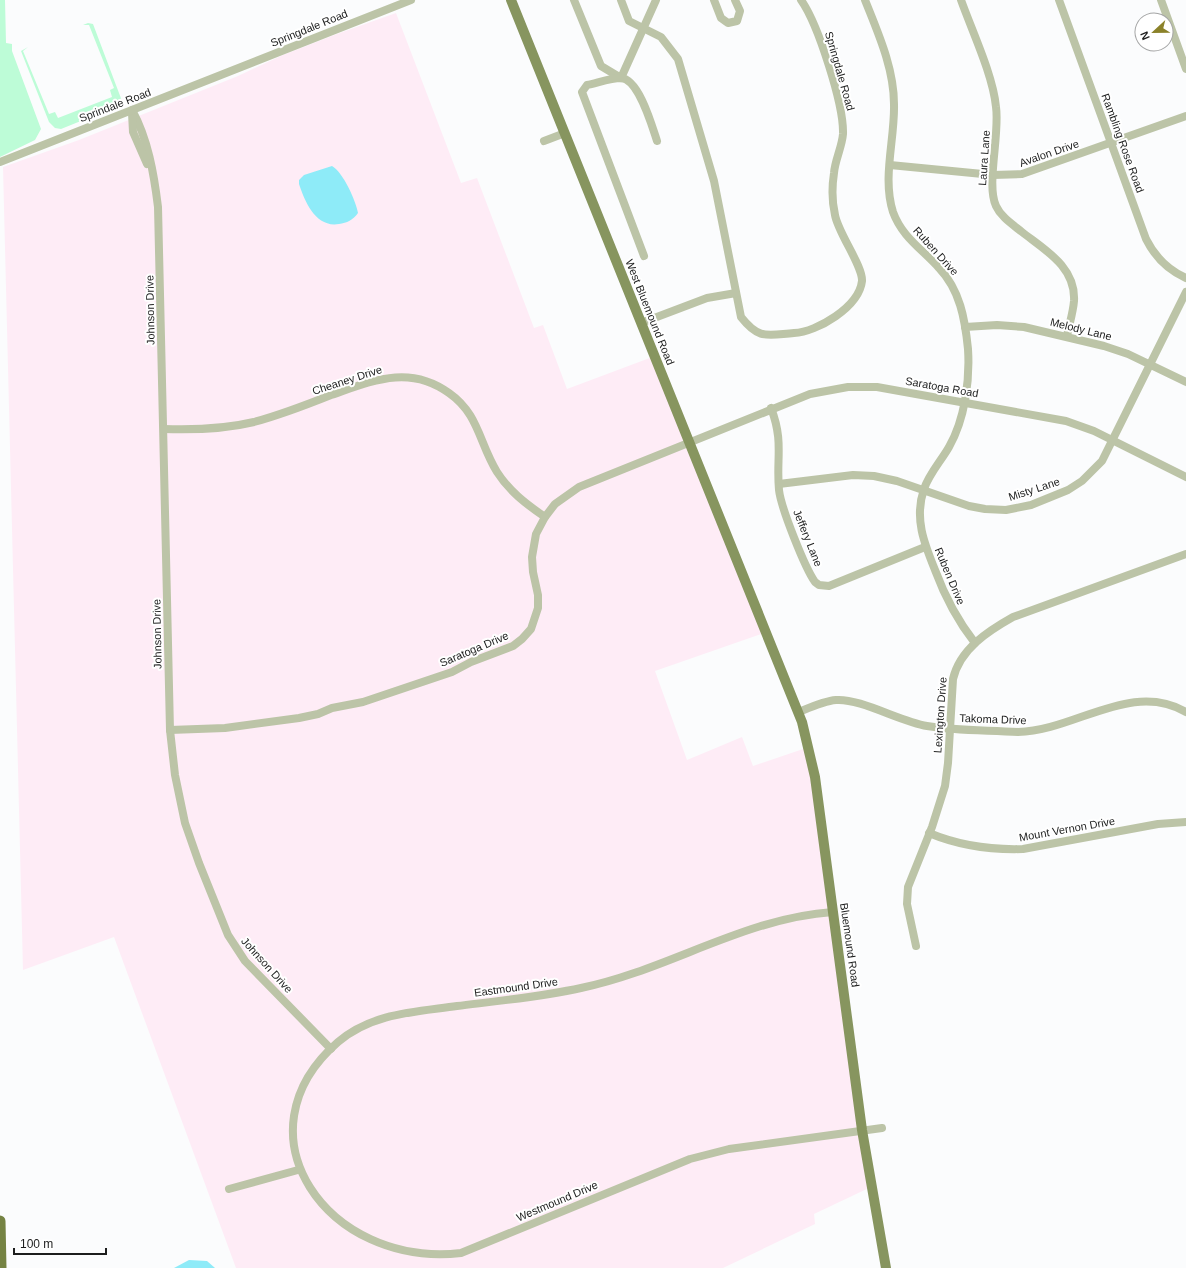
<svg xmlns="http://www.w3.org/2000/svg" width="1186" height="1268" font-family="Arial,sans-serif">
	<style>
		.industrial { fill: #feecf6 }
		.green { fill: #bdfcd7 }
		.water { fill: #8eebf8 }
		.lines { fill: none; stroke-linecap: round; stroke-linejoin: round }
		.minor { stroke: #bcc4a7; stroke-width: 8 }
		.major { stroke: #87955f; stroke-width: 10 }
		.highway { stroke: #758343; stroke-width: 11 }
		.labels { text-anchor: middle; dominant-baseline: central; stroke-width: 4; stroke-linejoin: round; paint-order: stroke }
		.street-label { font-size: 11px; fill: #1c1d1d; stroke: #fff }
	</style>
	<rect width="100%" height="100%" fill="#fbfcfd"/>
	<path class="industrial" d="M396 13 461 183 477 178 534 328 543 325 567 389 655 356 767 632 655 671 687 760 742 737 753 766 809 747 871 1187 814 1214 815 1224 723 1268H236L114 937 23 970 3 167 79 140 238 76 283 55 337 34Z"/>
	<g class="green">
		<path d="M0 0H5L6 43 12 44V51L41 129 35 140 0 157Z"/>
		<path d="M88 23 93 24 122 101 118 106 61 129 55 128 49 122 21 51 28 47 23 51 49 114 55 112 58 118 112 97 110 90 114 88 89 25H83Z"/>
	</g>
	<g class="water">
		<path d="M332 166C343 172 356 201 358 213 353 220 347 223 339 224 316 228 305 202 299 184V180L304 175Z"/>
		<path d="M189 1260 207 1261 215 1268H174Z"/>
	</g>
	<g class="lines">
		<g class="minor">
			<path d="M574 0 601 66 621 78 656 0"/>
			<path d="M621 0 629 21 661 37 678 59 714 181 741 317C759 340 767 335 794 333 817 332 859 307 862 281 863 266 838 233 835 215 832 202 832 186 834 173 835 160 842 147 843 134 844 105 818 24 801 0"/>
			<path d="M714 0 721 18 728 23 737 21 740 11 735 0"/>
			<path d="M865 0C878 33 894 68 894 104 895 139 882 178 893 212 902 237 922 249 939 268 960 290 965 319 968 349 970 380 965 419 949 447 941 461 929 474 924 489 914 518 924 543 935 570 945 597 957 620 975 643"/>
			<path d="M961 0C972 31 993 75 996 107 1000 134 986 185 996 206 1001 217 1012 224 1022 232 1045 250 1076 267 1074 301 1073 313 1069 325 1067 336"/>
			<path d="M1059 0 1146 239C1155 257 1168 270 1186 278"/>
			<path d="M1161 0 1186 69"/>
			<path d="M132 110C148 139 154 174 158 207L170 730 175 775 185 823 199 863 228 935 245 961 331 1049"/>
			<path d="M132 113 133 132 147 164"/>
			<path d="M544 141 565 133"/>
			<path d="M0 162 411 0"/>
			<path d="M890 165 993 175 1022 174 1186 116"/>
			<path d="M644 256 582 92 587 85C597 83 611 78 621 78 639 79 652 126 657 141"/>
			<path d="M641 323 707 298 736 293"/>
			<path d="M965 327 997 325 1024 327 1104 346 1128 354 1186 382"/>
			<path d="M771 408C784 442 776 458 779 490 781 508 805 568 815 582L819 585 829 586 925 547"/>
			<path d="M164 429C194 430 225 429 254 422 280 415 306 405 331 395 372 381 409 364 449 393 479 414 479 443 497 472 509 491 526 504 545 517"/>
			<path d="M779 484 853 475 874 476 897 481 969 506 985 509 1006 510 1031 505 1068 490 1082 481 1102 461 1186 292"/>
			<path d="M799 712C811 707 824 701 836 700 860 698 901 722 927 726 957 731 988 730 1018 732 1075 731 1131 680 1186 712"/>
			<path d="M170 730 225 728 299 718 318 714 332 708 363 702 452 672 471 662 513 646 522 639 531 629 538 608V595L533 572 532 557 536 534 545 517 555 504 579 487 810 394 848 387H877L1066 421 1094 431 1186 477"/>
			<path d="M929 833C960 846 990 850 1023 849L1158 824 1186 822"/>
			<path d="M833 912C744 918 668 970 581 988 540 997 498 1001 457 1006 415 1012 372 1013 338 1042 233 1133 327 1268 461 1253L690 1159 729 1149 882 1128"/>
			<path d="M916 946 907 904 908 887 932 827 945 786 948 763 953 679C960 649 988 631 1013 617L1186 554"/>
			<path d="M229 1189 298 1170"/>
		</g>
		<path class="major" d="M511 0 802 722 815 777 862 1130 886 1268"/>
		<path class="highway" d="M0 1221 1 1268"/>
	</g>
	<g class="labels">
		<g class="street-label">
			<text transform="translate(309 28) rotate(-22)">Springdale Road</text>
			<text transform="translate(840 71) rotate(74)">Springdale Road</text>
			<text transform="translate(115 105) rotate(-21)">Sprindale Road</text>
			<text transform="translate(1123 143) rotate(70)">Rambling Rose Road</text>
			<text transform="translate(1049 153) rotate(-19)">Avalon Drive</text>
			<text transform="translate(984 158) rotate(-86)">Laura Lane</text>
			<text transform="translate(936 251) rotate(48)">Ruben Drive</text>
			<text transform="translate(150 310) rotate(-91)">Johnson Drive</text>
			<text transform="translate(650 312) rotate(68)">West Bluemound Road</text>
			<text transform="translate(1081 329) rotate(14)">Melody Lane</text>
			<text transform="translate(347 380) rotate(-18)">Cheaney Drive</text>
			<text transform="translate(942 387) rotate(10)">Saratoga Road</text>
			<text transform="translate(1034 489) rotate(-18)">Misty Lane</text>
			<text transform="translate(808 538) rotate(68)">Jeffery Lane</text>
			<text transform="translate(950 576) rotate(67)">Ruben Drive</text>
			<text transform="translate(157 634) rotate(-91)">Johnson Drive</text>
			<text transform="translate(474 649) rotate(-23)">Saratoga Drive</text>
			<text transform="translate(940 715) rotate(-86)">Lexington Drive</text>
			<text transform="translate(993 719) rotate(2)">Takoma Drive</text>
			<text transform="translate(1067 829) rotate(-10)">Mount Vernon Drive</text>
			<text transform="translate(850 945) rotate(82)">Bluemound Road</text>
			<text transform="translate(267 965) rotate(48)">Johnson Drive</text>
			<text transform="translate(516 987) rotate(-8)">Eastmound Drive</text>
			<text transform="translate(557 1201) rotate(-23)">Westmound Drive</text>
		</g>
	</g>
	<g transform="translate(1154 32) rotate(248)"><circle r="19" fill="#ffffff" stroke="#a4a5a5"/>
	<path d="M0-3L7 15L0 10L-7 15Z" fill="#8b822a"/>
	<text y="-6" font-size="11" font-weight="bold" text-anchor="middle" fill="#1c1d1d">N</text>
	</g>
	<path d="M14 1248v6h92v-6" fill="none" stroke="#1c1d1d" stroke-width="2"/>
	<text x="20" y="1248" font-size="12" fill="#1c1d1d" stroke="#ffffff" stroke-width="3" paint-order="stroke">100 m</text>
</svg>
